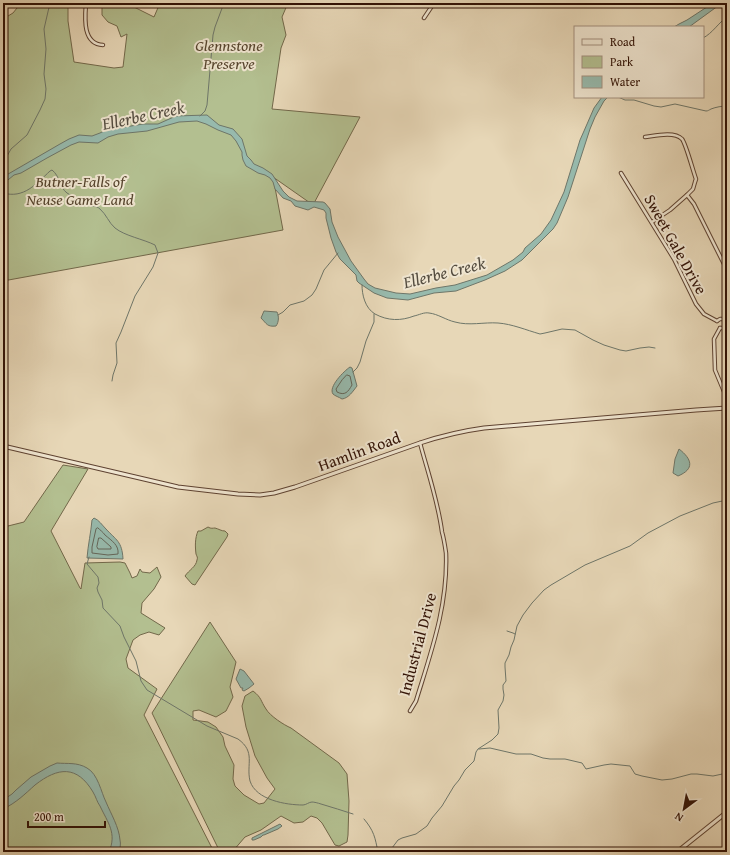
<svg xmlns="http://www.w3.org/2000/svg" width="730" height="855" font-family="'Gentium Book Plus',serif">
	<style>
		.green { fill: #b3bf90; stroke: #72684a }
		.water { fill: #97baad; stroke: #6e7669 }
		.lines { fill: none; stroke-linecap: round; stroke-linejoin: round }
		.shore { stroke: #646558; stroke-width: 1 }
		.stream { stroke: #6e7669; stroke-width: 1 }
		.minor-casing { stroke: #5e4231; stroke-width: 4.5 }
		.tertiary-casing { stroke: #5e4231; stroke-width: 5 }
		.minor { stroke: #efe5d0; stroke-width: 2.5 }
		.tertiary { stroke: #efe5d0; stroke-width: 3 }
		.labels { text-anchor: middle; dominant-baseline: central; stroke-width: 4; stroke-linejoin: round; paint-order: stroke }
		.park-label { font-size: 16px; font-style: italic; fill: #57452e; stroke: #efe5d0 }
		.street-label { font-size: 16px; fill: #301004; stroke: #efe5d0 }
		.water-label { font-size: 17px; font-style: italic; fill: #544c3f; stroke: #efe5d0 }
	</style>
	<rect width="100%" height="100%" fill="#e7d7b7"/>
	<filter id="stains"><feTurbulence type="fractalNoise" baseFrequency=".005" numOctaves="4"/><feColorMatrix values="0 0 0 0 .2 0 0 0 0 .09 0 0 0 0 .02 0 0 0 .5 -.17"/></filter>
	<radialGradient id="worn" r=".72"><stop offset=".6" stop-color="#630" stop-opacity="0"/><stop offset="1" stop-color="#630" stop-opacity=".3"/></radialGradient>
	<g class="green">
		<path d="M21 3H68V21L74 62 114 68 123 67 127 34 121 37 117 26 108 22 102 15V3H126L154 17 160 3H288L282 17 286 35 281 48 272 109 360 117 313 205 273 177 283 230 3 281V19L13 13Z"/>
		<path d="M63 465 88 469 51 531 80 588 81 589 85 563 120 562 125 563 130 573 132 578 137 576 140 569 142 572 150 573 157 567 161 577 154 589 142 603 141 613 165 628 159 635 149 632 140 635 133 640 126 659 128 668 157 689 144 715 214 852H3V524L8 526 24 522Z"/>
		<path d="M208 527C211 529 213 528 215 528 219 529 221 531 225 531L228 534 227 537 195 585 192 584 185 576C189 570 196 567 197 560 198 557 197 557 196 554 195 546 195 538 198 531H201Z"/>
		<path d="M210 622 236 662 230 687 233 697 226 711 216 717 199 710 193 711V720L208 722 216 727 223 737 225 746 234 765 233 779 235 786 244 795 259 804 264 803 275 789 267 778 255 756 246 727 242 706 245 696 253 691C262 698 260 700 266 709 270 716 284 725 291 728L339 763 347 774 349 801 348 835 347 842 339 846 335 845 322 823 317 818 311 816 303 822 294 823 281 816 261 830 245 837 233 851 222 852 219 850 152 713Z"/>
	</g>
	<g class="water">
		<path d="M713 3H722L689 27H674L679 24 687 20Z"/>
		<path d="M602 97H608L604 101 595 117 590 129 568 197 557 223 553 229 522 260 505 271 485 280 477 283 456 291 434 293 408 300 387 298 374 293 359 283 357 281 356 275 340 259 336 252 331 238 326 218V213L324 210 314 207 308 210 295 206 291 201 283 198 275 189 273 182 270 178 265 175 258 173 253 170 246 166 243 160 242 155V152L236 141 231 135 218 130 206 124 197 121 179 122 147 131 118 134 108 137 98 143 79 142 71 145 47 158 21 173 14 175 3 184V177L60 144 69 139 79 135 92 136 100 133 108 129 131 126 143 124H158L176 116 207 115 219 125 233 129 242 139 247 156 251 160 254 164 263 168 272 174 283 191 289 197 297 201 323 202 325 203 330 209 332 222 338 237 351 261 364 279 368 284 375 288 396 293 410 294 436 288 455 285 487 275 513 260 523 252 525 248 541 234 551 220 564 192 580 140 584 131 594 108Z"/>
		<path d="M264 311 277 312C279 316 279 322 276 326 267 327 267 324 261 318Z"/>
		<path d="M350 367 352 368 357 386C353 391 349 398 342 399 339 397 335 396 333 394 328 387 344 371 350 367Z"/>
		<path d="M679 449C692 459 695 469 678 476L673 473 675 459Z"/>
		<path d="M94 518C99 520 102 525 106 529 116 540 122 541 123 559L87 558C88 545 91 532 92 520Z"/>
		<path d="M240 669 244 671 254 684 249 688 244 691 242 690 243 688H241L236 679Z"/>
		<path d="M57 763C67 764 77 762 87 768 98 774 101 792 106 802 111 814 119 827 120 840 121 844 120 848 119 852H109C117 833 108 823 100 806 97 802 96 797 93 792 77 765 58 767 35 785 25 794 16 803 3 809V800L12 794 16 790 31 777 50 766Z"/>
		<path d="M280 824 282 826 278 829 264 835H263L261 837 254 840H252V838Z"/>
	</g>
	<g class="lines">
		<g class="shore">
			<path d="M347 375 350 376 352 385C348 392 345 396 337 392L336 389 342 380Z"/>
			<path d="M98 528C100 530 103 532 105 535 112 541 119 545 118 554L108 555 92 553V547L96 529Z"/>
			<path d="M99 538H101L111 547V549H98L97 547Z"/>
		</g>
		<g class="stream">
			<path d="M703 38C713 33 718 23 727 17"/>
			<path d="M618 97 625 100H634L654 106 661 107 675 104 706 111C708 111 709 110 711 109 716 107 722 106 727 106"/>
			<path d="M200 116 205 111 207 105 213 35 215 27 224 3"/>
			<path d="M3 162 6 158 11 149 27 135 40 110 45 99 46 89 44 74 46 49 44 29 50 3"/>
			<path d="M3 193C24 199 36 184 50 171L52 170C60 176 59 187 67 193 70 195 73 196 75 198 79 200 81 204 85 205 90 206 96 205 100 209 106 214 109 223 115 228 125 236 143 239 155 245L158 253 153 267 135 296 121 332 116 343 117 363 113 375 112 381"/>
			<path d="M362 285C362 295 365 308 375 314 388 321 401 321 414 316 419 315 424 312 429 313 438 314 446 320 455 322 469 326 484 322 498 323 512 324 526 330 540 334L545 333 562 329 575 330 593 340 604 345 620 350 626 351 640 348 649 347 655 348"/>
			<path d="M278 315 283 312 290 305 304 301 312 295 316 289 324 270 338 253"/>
			<path d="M353 372 357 368 360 362 366 341 374 322V314"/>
			<path d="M89 557 87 564 98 577 99 583 97 588 98 592 102 600 103 608 120 626 124 637 136 661 141 681 147 690 207 726 238 739C256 752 246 764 250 781 256 800 286 805 303 805 306 805 309 802 312 802 314 802 318 803 321 804 332 807 343 811 353 814"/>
			<path d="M507 631 513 633 515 634"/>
			<path d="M479 749 490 748 516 754H531L543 758 550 759H565L582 763 586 769 604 765 611 764 630 766 635 774 642 776 662 780 672 779 691 774H697L713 776 727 773"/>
			<path d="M364 819C374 831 375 837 378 852"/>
			<path d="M389 852 398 840 402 838 416 834 427 826 432 818 442 806 454 786 459 780 465 770 474 761 476 752 478 749 492 740 498 734 499 728 498 710 503 701 504 695 503 689V685L506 681 505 667V663L509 655 511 647 514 640 517 626 523 615 532 603 544 590 551 585 585 565 630 546 648 533 680 516 713 503 727 500"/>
		</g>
		<defs>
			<g id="minor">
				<path d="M86 3C85 17 82 44 103 45"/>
				<path d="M424 18 434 3"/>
				<path d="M645 137C654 136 674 131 682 139 686 144 693 171 696 179L695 182 693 189 687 195 670 210 652 222"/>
				<path d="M621 173 674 259 696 304 704 314 717 321"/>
				<path d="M687 195 694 204 727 270"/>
				<path d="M724 319 727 313"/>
				<path d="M717 321 720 319H724"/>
				<path d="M720 328 714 339 715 370 725 394 726 408"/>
				<path d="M720 328H723L726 325"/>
				<path d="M410 711 416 701C431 652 448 606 446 553 445 546 444 539 442 532 438 501 428 473 420 443"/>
			</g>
			<g id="tertiary">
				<path d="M3 446 161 483 178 487 238 494 260 495 274 493 295 487 420 443C441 436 462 431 484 428L696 410 727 408"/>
				<path d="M677 852 727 812"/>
			</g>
		</defs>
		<use href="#minor" class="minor-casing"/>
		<use href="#tertiary" class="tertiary-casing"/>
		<use href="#minor" class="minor"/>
		<use href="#tertiary" class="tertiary"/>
	</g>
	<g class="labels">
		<g class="park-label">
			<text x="229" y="45">Glennstone<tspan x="229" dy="18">Preserve</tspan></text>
			<text x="80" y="181">Butner-Falls of<tspan x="80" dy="18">Neuse Game Land</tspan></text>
		</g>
		<g class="street-label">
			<text transform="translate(676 244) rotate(61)">Sweet Gale Drive</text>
			<text transform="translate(359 451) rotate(-20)">Hamlin Road</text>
			<text transform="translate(417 644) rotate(-75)">Industrial Drive</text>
		</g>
		<g class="water-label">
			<text transform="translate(143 115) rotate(-12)">Ellerbe Creek</text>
			<text transform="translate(444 272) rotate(-14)">Ellerbe Creek</text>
		</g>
	</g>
	<rect width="730" height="855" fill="none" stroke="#e7d7b7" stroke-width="16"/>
	<rect x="4" y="4" width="722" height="847" fill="none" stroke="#301004" stroke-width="2"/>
	<rect x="8" y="8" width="714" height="839" fill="none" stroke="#301004"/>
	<rect x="574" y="26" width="130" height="72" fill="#efe5d0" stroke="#a3907e"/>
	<rect x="582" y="39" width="20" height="6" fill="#efe5d0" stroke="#a3907e"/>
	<text x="610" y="46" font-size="12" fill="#301004">Road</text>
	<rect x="582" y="56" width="20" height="12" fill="#b3bf90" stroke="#a3907e"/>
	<text x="610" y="66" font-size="12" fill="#301004">Park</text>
	<rect x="582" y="76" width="20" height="12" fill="#97baad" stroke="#a3907e"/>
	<text x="610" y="86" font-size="12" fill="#301004">Water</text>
	<g transform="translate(684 809) rotate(212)" stroke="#efe5d0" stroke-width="3" paint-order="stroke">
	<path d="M0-3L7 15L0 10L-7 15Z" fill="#301004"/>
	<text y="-6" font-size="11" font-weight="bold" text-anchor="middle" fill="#301004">N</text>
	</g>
	<path d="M28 821v6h77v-6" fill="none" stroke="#301004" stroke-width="2"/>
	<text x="34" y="821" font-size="12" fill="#301004" stroke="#efe5d0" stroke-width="3" paint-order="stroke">200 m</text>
	<rect width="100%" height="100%" filter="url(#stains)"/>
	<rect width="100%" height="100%" fill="url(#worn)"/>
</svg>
